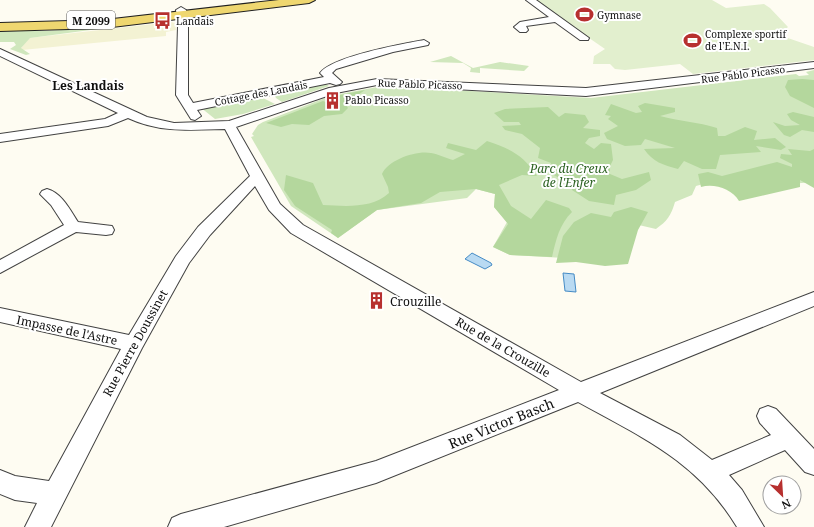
<svg xmlns="http://www.w3.org/2000/svg" width="814" height="527" font-family="'Noto Serif',serif">
	<style>
		.farmland { fill: #f3f2d3 }
		.green { fill: #d0e7bd }
		.forest { fill: #b4d79d }
		.pitch { fill: #e2efce }
		.water { fill: #b9daf2; stroke: #458bc5 }
		.lines { fill: none; stroke-linecap: round; stroke-linejoin: round }
		.minor-casing { stroke: #424242; stroke-width: 2 }
		.major-casing { stroke: #202020; stroke-width: 2 }
		.minor { fill: #fff; fill-rule: evenodd }
		.major { fill: #efd770; fill-rule: evenodd }
		.labels { text-anchor: middle; dominant-baseline: central; stroke-width: 4; stroke-linejoin: round; paint-order: stroke }
		.far-poi-label { font-size: 10px; fill: #0f0f0f; stroke: #fff; text-anchor: start }
		.far-street-label { font-size: 10px; fill: #0f0f0f; stroke: #fff }
		.shield { fill: #fff; stroke: #575757; stroke-width: 1 }
		.shield-label { font-size: 11px; font-weight: bold; fill: #0f0f0f }
		.far-quarter-label { font-size: 12px; font-weight: bold; fill: #0f0f0f; stroke: #fff }
		.park-label { font-size: 12px; font-style: italic; fill: #2d6323; stroke: #fff }
		.poi-label { font-size: 12px; fill: #0f0f0f; stroke: #fff; text-anchor: start }
		.street-label { font-size: 12px; fill: #0f0f0f; stroke: #fff }
		.near-street-label { font-size: 14px; fill: #0f0f0f; stroke: #fff }
	</style>
	<rect width="100%" height="100%" fill="#fefcf2"/>
	<path class="farmland" d="M171 22 175 23 176 30 166 32V36L22 50 21 48 29 38Z"/>
	<g class="green">
		<path d="M113 27 30 38 21 48 30 54 26 55 10 49 16 45 14 42H0V31H44Z"/>
		<path d="M451 56 473 68 500 62 529 66 524 71 480 68V73L470 72 471 68 463 63 430 62Z"/>
		<path d="M814 70V182L754 187 707 183 696 186 692 195 675 202C671 216 667 221 656 229L630 223 583 259 510 255 493 247 507 222 494 207 495 194 476 189 467 198 377 210 338 238 291 206 251 137 254 136 252 134 258 125 263 122 325 98 329 102 336 100 333 97 334 95 383 86 591 98 796 74 799 76 809 75 806 72Z"/>
		<path d="M323 82 329 86 282 102 276 98 273 92Z"/>
		<path d="M257 95 275 104 243 114 215 119 200 107Z"/>
	</g>
	<g class="forest">
		<path d="M802 79 814 80V108L790 96 785 87 788 80Z"/>
		<path d="M365 90 355 97 354 100 346 105 348 108 342 114 324 116 309 125 292 124 281 127 266 123 323 101 328 103 340 99 335 96Z"/>
		<path d="M645 103 675 108V112L660 116C679 121 698 122 717 128L718 136H725L745 127 757 131 754 140 775 138 786 147 781 150 756 146 761 152 720 155 716 169H702L684 161 678 169C663 165 653 162 644 149L675 148 645 139 641 145 625 146 607 139 604 133 618 126 608 119 611 116 605 115 611 104 636 113 642 112 638 106Z"/>
		<path d="M548 107 559 117 565 113 585 115 589 122 583 128 600 130V136L589 138 585 143 594 149 601 143 611 144 613 160 610 166V174L622 179 649 172 651 180 636 190 616 195 614 205 589 201 572 190 571 184 548 172 551 163 538 158 540 148 522 134 505 130 502 126 521 125 519 122H504L494 113 505 109Z"/>
		<path d="M793 112 814 117V132L802 130 790 137 784 135 773 122 785 126 800 125 791 120 787 114Z"/>
		<path d="M487 141C511 149 523 155 537 176L522 175 499 185 511 206 531 219 546 200 569 208 572 212C559 225 556 240 552 257L510 255 493 247 508 224 494 207 495 194 476 189 440 192 421 203 377 210 338 238 331 233 332 230 295 206 284 190 286 175 313 183 323 205C345 206 372 209 389 193L388 187 382 174C388 160 416 150 431 153 438 154 446 158 453 160L465 154 446 148 448 143 476 150Z"/>
		<path d="M788 149 810 151 814 149V188L800 180V187L739 201C732 189 714 183 701 187L698 174 708 172 722 176 777 162 792 167V164L780 158 781 154 792 155Z"/>
		<path d="M631 207 648 212 638 230 628 264 605 266 576 262 556 263 563 236 574 222 591 213 611 217 614 212Z"/>
	</g>
	<path class="pitch" d="M534 0H712L726 8 764 4 770 8 788 27 779 35 814 47V60L693 74 680 64 625 70 615 69 610 64H593L594 56 605 49Z"/>
	<g class="water">
		<path d="M472 253 491 263 492 265 485 269 465 259Z"/>
		<path d="M563 273 574 274 576 292 565 291Z"/>
	</g>
	<g class="lines">
		<defs>
			<g id="minor">
				<path d="M526 0H536L589 38 588 40H580L555 22 526 26 528 30 526 32H520L514 27 520 22 549 17Z"/>
				<path d="M181 7 186 10 188 26V95L193 103 324 77 320 73C333 56 402 44 424 40L429 43 428 45 393 52 336 69 332 73 342 82 340 84 336 85 330 83 197 110 201 116 195 120 191 119 176 95 178 26 176 10Z"/>
				<path d="M0 49 147 117 174 123 229 121 329 88 377 79 586 88 814 62V68L586 96 377 85 336 93 236 127 280 204 303 225 581 382 814 292V306L600 393 680 435 712 460 771 435 760 423 757 416 760 409 768 406 776 409 814 449V475L805 472 785 450 729 475 742 490 764 527H737C697 461 643 438 578 402L376 483 224 527H168L172 518 181 514 376 461 559 390 291 233 269 210 255 186 210 235 189 263 142 348 51 527H25L37 503 15 500 0 494V470L15 476 49 481 121 349 0 322V308L129 335 176 256 198 227 250 176 225 129C191 130 160 133 128 118L108 126 0 142V134L105 119 118 113 0 56Z"/>
				<path d="M47 189C62 193 70 210 78 222L112 226 114 230 112 234 106 235 76 232 0 273V260L64 225 51 205 40 194 42 191Z"/>
			</g>
			<path id="major" d="M279 0H315L309 3 104 28 0 31V23L104 20Z"/>
		</defs>
		<use href="#minor" class="minor-casing"/>
		<use href="#major" class="major-casing"/>
		<use href="#minor" class="minor"/>
		<use href="#major" class="major"/>
	</g>
	<defs>
		<symbol id="stadium-bare" viewBox="-9 -9 18 18"><path d="M0-5a6.5 5 0 1 0 0 10a6.5 5 0 1 0 0-10ZM-3.5-1.8h7v3.6h-7Z" fill="#b7302f" stroke="#fff" stroke-width="2.5" paint-order="stroke"/></symbol>
		<symbol id="bus-bare" viewBox="-9 -9 18 18"><path d="M-5-6H5V4H4V6H2V4H-2V6H-4V4H-5ZM-3.5-4V0h7V-4ZM-3.5 1.2v1.5H-2V1.2ZM2 1.2v1.5H3.5V1.2Z" fill="#b7302f" stroke="#fff" stroke-width="2.5" paint-order="stroke"/></symbol>
		<symbol id="building-bare" viewBox="-9 -9 18 18"><path d="M-4-6H4V6H1V3H-1V6H-4ZM-2.5-4.3h1.7v1.8h-1.7ZM.8-4.3h1.7v1.8H.8ZM-2.5-1h1.7V.8h-1.7ZM.8-1h1.7V.8H.8Z" fill="#b7302f" stroke="#fff" stroke-width="2.5" paint-order="stroke"/></symbol>
	</defs>
	<g fill-rule="evenodd">
		<use href="#stadium-bare" x="572" y="2" width="25" height="25"/>
		<use href="#bus-bare" x="150" y="8" width="25" height="25"/>
		<use href="#stadium-bare" x="680" y="28" width="25" height="25"/>
		<use href="#building-bare" x="320" y="88" width="25" height="25"/>
		<use href="#building-bare" x="364" y="288" width="25" height="25"/>
	</g>
	<g class="labels">
		<g class="far-poi-label">
			<text x="597" y="15">Gymnase</text>
			<text x="176" y="21">Landais</text>
			<text x="705" y="34">Complexe sportif<tspan x="705" dy="12">de l'E.N.I.</tspan></text>
			<text x="345" y="100">Pablo Picasso</text>
		</g>
		<g class="far-street-label">
			<text transform="translate(743 74) rotate(-7)">Rue Pablo Picasso</text>
			<text transform="translate(420 84) rotate(2)">Rue Pablo Picasso</text>
			<text transform="translate(261 93) rotate(-11)">Cottage des Landais</text>
		</g>
		<rect class="shield" x="67" y="11" width="48" height="18" rx="3"/>
		<g class="shield-label">
			<text x="91" y="20">M 2099</text>
		</g>
		<g class="far-quarter-label">
			<text x="88" y="85">Les Landais</text>
		</g>
		<g class="park-label">
			<text x="569" y="168">Parc du Creux<tspan x="569" dy="14">de l'Enfer</tspan></text>
		</g>
		<g class="poi-label">
			<text x="390" y="301">Crouzille</text>
		</g>
		<g class="street-label">
			<text transform="translate(67 330) rotate(12)">Impasse de l'Astre</text>
			<text transform="translate(135 343) rotate(-61)">Rue Pierre Doussinet</text>
			<text transform="translate(503 347) rotate(30)">Rue de la Crouzille</text>
		</g>
		<g class="near-street-label">
			<text transform="translate(501 423) rotate(-22)">Rue Victor Basch</text>
		</g>
	</g>
	<g transform="translate(782 495) rotate(155)"><circle r="19" fill="#ffffff" stroke="#9f9f9f"/>
	<path d="M0-3L7 15L0 10L-7 15Z" fill="#b7302f"/>
	<text y="-6" font-size="11" font-weight="bold" text-anchor="middle" fill="#0f0f0f">N</text>
	</g>
</svg>
